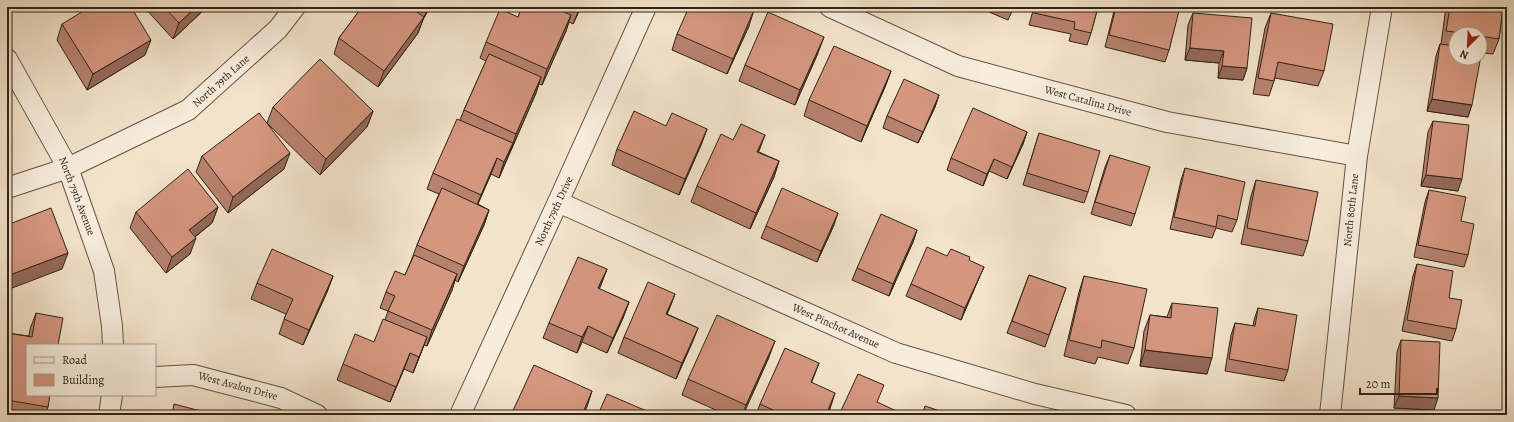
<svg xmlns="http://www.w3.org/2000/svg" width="1514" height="422" font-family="Alegreya,serif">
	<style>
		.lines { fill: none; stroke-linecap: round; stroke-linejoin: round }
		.minor-casing { stroke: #615444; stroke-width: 22 }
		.minor { stroke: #f7eddd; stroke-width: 20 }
		.wall { fill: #b6816d; stroke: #302417; fill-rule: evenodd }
		.shaded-wall { fill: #946959; stroke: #302417 }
		.building { fill: #d4967f; stroke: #302417 }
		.labels { text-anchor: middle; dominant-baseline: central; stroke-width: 3; stroke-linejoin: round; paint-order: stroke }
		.street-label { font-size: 11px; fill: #302417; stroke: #f7eddd }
	</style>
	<rect width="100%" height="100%" fill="#f3e3cb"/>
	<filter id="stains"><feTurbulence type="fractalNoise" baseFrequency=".005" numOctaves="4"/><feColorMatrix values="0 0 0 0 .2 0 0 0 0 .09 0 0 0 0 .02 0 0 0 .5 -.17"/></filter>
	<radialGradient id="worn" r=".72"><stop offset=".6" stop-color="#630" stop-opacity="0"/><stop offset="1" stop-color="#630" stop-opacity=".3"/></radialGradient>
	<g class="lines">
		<defs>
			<g id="minor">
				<path d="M830 7 958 66 1167 122 1357 156"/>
				<path d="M7 59 68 168 104 271 112 326 113 345"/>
				<path d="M7 188 68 168 188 110 278 29 295 7"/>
				<path d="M558 202 896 353 1035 394 1126 415"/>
				<path d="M155 377 193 375 281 398 317 415"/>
				<path d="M109 415 112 395"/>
				<path d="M460 415 558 202 646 7"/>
				<path d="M1330 415 1357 156 1382 7"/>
			</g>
		</defs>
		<use href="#minor" class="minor-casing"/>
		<use href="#minor" class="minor"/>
	</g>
	<g class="wall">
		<path d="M144 7H207L173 39Z"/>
		<path d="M362 7H430L424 17 418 33 378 87 334 54 339 38Z"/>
		<path d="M522 7H581L573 24 569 22 566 31 542 85 539 84 536 93 499 178 491 174 478 204 489 210 484 225 458 282 455 280 452 290 427 346 424 345 413 373 404 369 390 402 337 380 343 364 374 342 385 320 388 311 380 308 386 292 405 275 411 261 417 245 439 194 427 189 433 173 460 120 464 110 486 61 480 58 486 42 518 17Z"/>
		<path d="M991 7H1014L1008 20 989 12Z"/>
		<path d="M1034 7H1098L1091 33 1087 45 1069 41 1071 34 1029 25Z"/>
		<path d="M1115 7H1179L1169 50 1165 62 1105 47Z"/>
		<path d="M1446 7H1503L1499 39 1493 54 1481 53 1468 117 1427 111 1436 56 1440 44H1441ZM1456 34H1480V58H1456Z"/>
		<path d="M1193 13 1247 68 1243 80 1218 78 1219 63 1185 60 1188 25Z"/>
		<path d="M1271 13 1324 71 1318 86 1275 78 1269 96 1253 94 1265 28Z"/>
		<path d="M62 24 145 55 87 90 57 40Z"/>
		<path d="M749 26 727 74 672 50 677 34Z"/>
		<path d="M818 53 795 105 739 81 745 65Z"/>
		<path d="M891 71 885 87 861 142 804 116 809 100Z"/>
		<path d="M939 95 935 107 918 143 883 128 887 116Z"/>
		<path d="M273 107 373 111 367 127 320 175 267 123Z"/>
		<path d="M1433 121 1458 191 1421 186 1428 132Z"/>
		<path d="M666 126 707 129 701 145 679 195 612 165 617 149Z"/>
		<path d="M1027 132 1023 144 1007 179 989 171 983 186 947 170 951 158Z"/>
		<path d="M1039 133 1088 192 1084 203 1023 185Z"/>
		<path d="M733 140 759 152 779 161 774 177 750 229 691 202 697 186Z"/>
		<path d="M1110 155 1135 214 1131 226 1091 214 1105 167Z"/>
		<path d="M202 156 284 169 228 213 196 172Z"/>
		<path d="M1185 168 1237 220 1232 232 1216 228 1212 238 1170 229 1181 180Z"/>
		<path d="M1256 180 1308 241 1303 256 1241 244 1251 196Z"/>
		<path d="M1429 190 1461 221 1468 255 1464 267 1414 257 1425 202Z"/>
		<path d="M218 207 212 223 195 237 190 254 166 273 130 228 136 212Z"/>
		<path d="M834 225 817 262 761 238 766 226Z"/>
		<path d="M917 230 913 242 889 296 852 280 857 268Z"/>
		<path d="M947 256 969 260 979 278 961 320 906 296 911 284Z"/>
		<path d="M1417 264 1449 298 1456 329 1452 341 1402 331 1413 276Z"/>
		<path d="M607 269 599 289 629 302 623 318 607 353 582 342 577 353 543 338 549 323Z"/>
		<path d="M1029 275 1066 288 1045 347 1007 333Z"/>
		<path d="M333 276 327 292 303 345 279 334 286 314 251 299 257 283Z"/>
		<path d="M1084 276 1134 348 1128 364 1098 357 1095 364 1064 356 1079 292Z"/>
		<path d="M675 294 667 314 698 328 692 343 676 379 618 353 624 337Z"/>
		<path d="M1172 303 1207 374 1140 366 1144 331 1150 315 1167 317Z"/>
		<path d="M1258 308 1288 370 1284 381 1225 371 1231 335 1235 323 1253 326 1254 320Z"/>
		<path d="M36 313 48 407 45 415H7V333L29 336 30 329Z"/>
		<path d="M1401 340 1434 410 1394 408 1397 352Z"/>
		<path d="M769 357 743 415H727L682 395 688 379Z"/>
		<path d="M812 382 830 409 827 415H756L760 404Z"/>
	</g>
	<g class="shaded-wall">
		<path d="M196 7H207L173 39 179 23Z"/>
		<path d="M428 7H430L424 18Z"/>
		<path d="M580 7H581L573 24Z"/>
		<path d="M754 10 749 26 727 74 733 59Z"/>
		<path d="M571 15 566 31 542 85 547 69Z"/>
		<path d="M424 17 418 33 378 87 384 71Z"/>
		<path d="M824 37 818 53 795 105 800 90Z"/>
		<path d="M151 40 145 55 87 90 93 74Z"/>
		<path d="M1190 48 1224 51 1219 63 1185 60Z"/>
		<path d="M1222 66 1247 68 1243 80 1218 78Z"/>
		<path d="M891 71 885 87 861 142 867 126Z"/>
		<path d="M541 77 536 93 511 150 516 134Z"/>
		<path d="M939 95 935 107 918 143 923 132Z"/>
		<path d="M1432 99 1472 105 1468 117 1427 111Z"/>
		<path d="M373 111 367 127 320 175 326 159Z"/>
		<path d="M707 129 701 145 679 195 685 179Z"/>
		<path d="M1027 132 1023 144 1007 179 1012 167Z"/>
		<path d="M765 135 759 151 752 167 757 152Z"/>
		<path d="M513 143 507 159 499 178 504 162Z"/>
		<path d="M290 153 284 169 228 213 233 197Z"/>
		<path d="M497 158 491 174 475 210 481 195Z"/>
		<path d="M994 159 989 171 983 186 987 174Z"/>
		<path d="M779 161 774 177 750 229 756 213Z"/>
		<path d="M1426 175 1462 179 1458 191 1421 186Z"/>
		<path d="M218 207 212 223 183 246 189 230Z"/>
		<path d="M489 210 484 225 458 282 464 266Z"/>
		<path d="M838 213 834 225 817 262 821 251Z"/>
		<path d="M917 230 913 242 889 296 893 284Z"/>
		<path d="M196 238 190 254 166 273 172 257Z"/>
		<path d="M68 253 62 269 7 290V276Z"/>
		<path d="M984 267 979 278 961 320 965 308Z"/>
		<path d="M607 269 601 285 592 304 598 288Z"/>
		<path d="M457 274 452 290 427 346 432 330Z"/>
		<path d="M333 276 327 292 303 345 309 330Z"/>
		<path d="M675 294 669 310 660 329 666 314Z"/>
		<path d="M629 302 623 318 607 353 613 338Z"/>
		<path d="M588 326 582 342 577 353 582 337Z"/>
		<path d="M698 328 692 343 676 379 682 363Z"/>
		<path d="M427 337 421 353 413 373 419 357Z"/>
		<path d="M775 341 769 357 743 415 746 405Z"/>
		<path d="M1145 350 1212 358 1207 374 1140 366Z"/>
		<path d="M410 353 404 369 390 402 396 387Z"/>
		<path d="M819 363 813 379 805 398 811 382Z"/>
		<path d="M592 391 587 407 583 415H582Z"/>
		<path d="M835 393 830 409 827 415H826Z"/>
		<path d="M1399 396 1438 398 1434 410 1394 408Z"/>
	</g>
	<g class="building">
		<path d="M90 7H131L151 40 93 74 62 24Z"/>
		<path d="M164 7H196L179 23Z"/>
		<path d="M362 7H410L424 17 384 71 339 38Z"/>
		<path d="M522 7H552L571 15 547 69 486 42 500 9 518 17Z"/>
		<path d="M689 7H747L754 10 733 59 677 34Z"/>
		<path d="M1035 7H1098L1091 33 1074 29 1075 22 1034 13Z"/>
		<path d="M1116 7H1180L1169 50 1109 35Z"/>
		<path d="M1450 7H1503L1499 39 1480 36V34H1468L1446 31Z"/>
		<path d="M768 12 824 37 800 90 745 65Z"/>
		<path d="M1193 13 1252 18 1247 68 1222 66 1224 51 1190 48Z"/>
		<path d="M1271 13 1333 24 1324 71 1278 62 1274 81 1258 78Z"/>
		<path d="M1440 44 1456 46V58H1480V50H1482L1472 105 1432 99Z"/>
		<path d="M834 46 891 71 867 126 809 100Z"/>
		<path d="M489 54 541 77 516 134 464 110Z"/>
		<path d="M320 59 373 111 326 159 273 107Z"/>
		<path d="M904 79 939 95 923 132 887 116Z"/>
		<path d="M973 108 1027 132 1012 167 994 159 987 174 951 158Z"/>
		<path d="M634 111 666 126 672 113 707 129 685 179 617 149Z"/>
		<path d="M259 113 290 153 233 197 202 156Z"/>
		<path d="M457 119 513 143 504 162 497 158 481 195 433 173Z"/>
		<path d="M1433 121 1469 125 1462 179 1426 175Z"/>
		<path d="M741 124 765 135 757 152 779 161 756 213 697 186 721 134 733 140Z"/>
		<path d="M1039 133 1100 151 1088 192 1027 173Z"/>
		<path d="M1110 155 1150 167 1135 214 1095 202Z"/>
		<path d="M1185 168 1245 182 1237 220 1218 215 1216 227 1174 217Z"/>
		<path d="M188 169 218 207 189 230 196 238 172 257 136 212Z"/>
		<path d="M1256 180 1318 192 1308 241 1247 228Z"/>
		<path d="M442 188 489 210 464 266 417 245Z"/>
		<path d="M782 188 838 213 821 251 766 226Z"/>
		<path d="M1429 190 1466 197 1461 221 1474 224 1468 255 1418 245Z"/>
		<path d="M51 208 68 253 7 276V225Z"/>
		<path d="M881 214 917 230 893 284 857 268Z"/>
		<path d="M927 247 947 256 951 249 970 257 969 260 984 267 965 308 911 284Z"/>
		<path d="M272 249 333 276 309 330 284 319 293 299 257 283Z"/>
		<path d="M414 255 457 274 432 330 388 311 395 296 386 292 395 271 405 275Z"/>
		<path d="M578 257 607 269 598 288 629 302 613 338 588 326 582 337 549 323Z"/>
		<path d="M1417 264 1453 271 1449 298 1462 300 1456 329 1407 320Z"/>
		<path d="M1029 275 1066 288 1049 335 1012 321Z"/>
		<path d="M1084 276 1147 289 1134 348 1102 340 1101 348 1069 340Z"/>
		<path d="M648 282 675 294 666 314 698 328 682 363 624 337Z"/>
		<path d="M1172 303 1218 308 1212 358 1145 350 1150 315 1171 318Z"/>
		<path d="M1258 308 1297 315 1288 370 1229 359 1235 323 1255 326Z"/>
		<path d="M36 313 63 318 58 345H27V395H50L48 407 7 400V333L32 337Z"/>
		<path d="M717 315 775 341 746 405 688 379Z"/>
		<path d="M383 319 427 337 419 357 410 353 396 387 343 364 355 334 374 342Z"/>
		<path d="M1401 340 1440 342 1438 398 1399 396Z"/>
		<path d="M785 348 819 363 811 382 835 393 826 415H784L760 404Z"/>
		<path d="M534 365 592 391 582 415H511Z"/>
		<path d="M858 374 884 385 877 402 905 415H839Z"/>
		<path d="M607 394 656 415H598Z"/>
		<path d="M174 404 216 415H172Z"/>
		<path d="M925 406 952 415H922Z"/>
		<path d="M1396 414 1405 415H1395Z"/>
	</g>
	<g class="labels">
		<g class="street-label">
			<text transform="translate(221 81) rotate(-42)">North 79th Lane</text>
			<text transform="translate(1088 101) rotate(15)">West Catalina Drive</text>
			<text transform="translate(77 196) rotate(69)">North 79th Avenue</text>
			<text transform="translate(1351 210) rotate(-84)">North 80th Lane</text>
			<text transform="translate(554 211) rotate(-65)">North 79th Drive</text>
			<text transform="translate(836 326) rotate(24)">West Pinchot Avenue</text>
			<text transform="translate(238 386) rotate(15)">West Avalon Drive</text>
		</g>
	</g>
	<rect width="1514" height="422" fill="none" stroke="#f3e3cb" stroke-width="24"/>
	<rect x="8" y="8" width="1498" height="406" fill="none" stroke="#302417" stroke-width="2"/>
	<rect x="12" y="12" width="1490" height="398" fill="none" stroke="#302417"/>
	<rect x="26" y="344" width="130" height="52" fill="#f7eddd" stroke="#a79d8e"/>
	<rect x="34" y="357" width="20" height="6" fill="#f7eddd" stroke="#a79d8e"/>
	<text x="62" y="364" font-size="12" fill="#302417">Road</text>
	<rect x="34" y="374" width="20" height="12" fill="#d4967f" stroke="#a79d8e"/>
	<text x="62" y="384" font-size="12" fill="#302417">Building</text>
	<g transform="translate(1468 46) rotate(204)"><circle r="19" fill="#f7eddd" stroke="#a79d8e"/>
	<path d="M0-3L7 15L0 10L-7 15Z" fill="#8f2418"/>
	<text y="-6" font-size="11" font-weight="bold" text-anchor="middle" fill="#302417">N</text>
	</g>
	<path d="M1360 388v6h77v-6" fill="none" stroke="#302417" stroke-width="2"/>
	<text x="1366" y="388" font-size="12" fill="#302417" stroke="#f7eddd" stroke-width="3" paint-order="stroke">20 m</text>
	<rect width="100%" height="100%" filter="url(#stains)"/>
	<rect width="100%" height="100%" fill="url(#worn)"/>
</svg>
